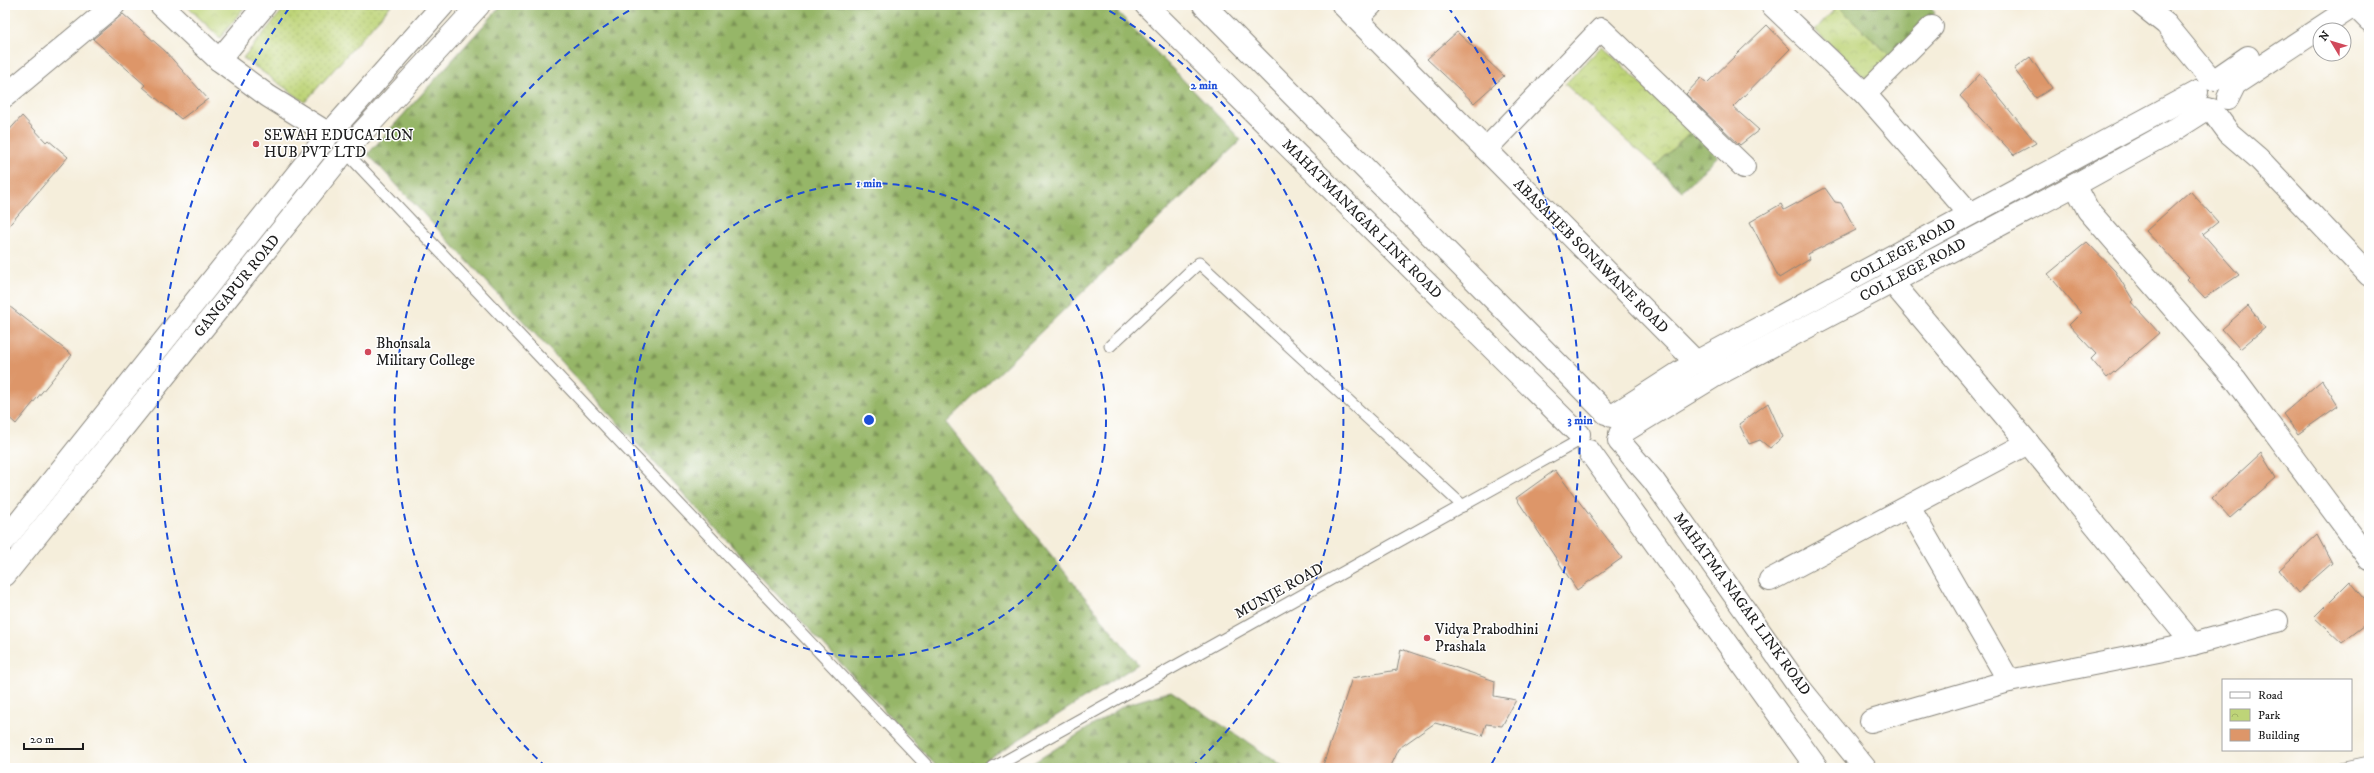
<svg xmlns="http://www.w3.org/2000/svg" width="2374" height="773" font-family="'IM FELL DW Pica',serif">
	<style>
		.grass { fill: url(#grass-dots); stroke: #6d784a }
		.forest { fill: url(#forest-firs); stroke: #596942 }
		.park { fill: url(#park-crowns); stroke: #6d784a }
		.building { fill: #dd9669 }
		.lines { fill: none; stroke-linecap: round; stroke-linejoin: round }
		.service-casing { stroke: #88857c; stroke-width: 13 }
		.minor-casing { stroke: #88857c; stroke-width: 24 }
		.tertiary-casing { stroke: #88857c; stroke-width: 24 }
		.secondary-casing { stroke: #88857c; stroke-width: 24 }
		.primary-casing { stroke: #88857c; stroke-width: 24 }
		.service { stroke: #fff; stroke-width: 11 }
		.minor { stroke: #fff; stroke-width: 22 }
		.tertiary { stroke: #fff; stroke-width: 22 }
		.secondary { stroke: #fff; stroke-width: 22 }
		.primary { stroke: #fff; stroke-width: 22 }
		.ring { fill: none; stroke: #1d4ed8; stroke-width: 2; stroke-dasharray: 7 5 }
		.poi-dot { fill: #d1495b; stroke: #fff; stroke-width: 1.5 }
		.labels { text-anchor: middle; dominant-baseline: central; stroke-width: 3; stroke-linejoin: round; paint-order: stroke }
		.poi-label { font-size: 15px; fill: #1c1c1c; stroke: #fff; text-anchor: start }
		.street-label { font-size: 15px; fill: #1c1c1c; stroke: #fff }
		.centre { fill: #1d4ed8; stroke: #fff; stroke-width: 2 }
		.ring-label { font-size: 12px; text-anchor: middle; font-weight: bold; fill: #1d4ed8; stroke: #fff; stroke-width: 3; stroke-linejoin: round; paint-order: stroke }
	</style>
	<defs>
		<pattern id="grass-dots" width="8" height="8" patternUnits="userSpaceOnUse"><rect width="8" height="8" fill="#bed478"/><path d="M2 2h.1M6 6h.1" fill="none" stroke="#a3b567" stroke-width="1.8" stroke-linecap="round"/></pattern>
		<pattern id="forest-firs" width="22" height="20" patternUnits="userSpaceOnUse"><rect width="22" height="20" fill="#96b668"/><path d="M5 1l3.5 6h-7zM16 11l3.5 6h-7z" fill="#7a9355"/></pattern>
		<pattern id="park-crowns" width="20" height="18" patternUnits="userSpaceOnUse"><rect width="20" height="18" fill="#bed478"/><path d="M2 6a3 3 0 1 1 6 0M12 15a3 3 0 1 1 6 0" fill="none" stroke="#a3b567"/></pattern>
	</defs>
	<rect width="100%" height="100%" fill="#fff"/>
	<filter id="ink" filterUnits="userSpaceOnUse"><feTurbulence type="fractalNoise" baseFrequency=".025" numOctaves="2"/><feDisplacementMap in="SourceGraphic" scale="8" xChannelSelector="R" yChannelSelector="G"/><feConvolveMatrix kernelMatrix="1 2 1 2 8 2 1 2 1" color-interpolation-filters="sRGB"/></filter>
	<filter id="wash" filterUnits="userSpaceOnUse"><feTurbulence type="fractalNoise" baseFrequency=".012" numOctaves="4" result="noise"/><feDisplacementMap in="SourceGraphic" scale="16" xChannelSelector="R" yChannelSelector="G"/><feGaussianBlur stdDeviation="0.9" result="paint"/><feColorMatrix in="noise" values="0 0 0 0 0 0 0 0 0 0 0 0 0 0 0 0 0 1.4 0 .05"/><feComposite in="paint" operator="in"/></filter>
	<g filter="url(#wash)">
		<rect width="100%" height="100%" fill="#f5eedb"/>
		<path class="grass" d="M287 5H391L305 102 243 58Z"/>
		<g class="forest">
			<path d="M502 5H1111L1241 140 946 423 1138 664 974 768H938L368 154Z"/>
			<path d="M1928 5 1935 13 1891 57 1838 6Z"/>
			<path d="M1691 131 1718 156 1682 191 1655 166Z"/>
			<path d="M1171 691 1286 768H1025L1125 705Z"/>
		</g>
		<g class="park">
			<path d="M186 5H246L220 38Z"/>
			<path d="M1838 6 1891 57 1866 79 1815 30Z"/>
			<path d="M1602 46 1691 131 1655 166 1565 84Z"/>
		</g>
		<g id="blocks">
			<g class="building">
				<path d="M123 14 165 51 208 99 181 119 143 87 145 85 93 39Z"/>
				<path d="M1767 25 1790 49 1733 107 1759 130 1740 145 1686 94 1701 78 1707 83Z"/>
				<path d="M1457 32 1504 76 1474 103 1427 59Z"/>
				<path d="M2030 57 2052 88 2036 98 2014 69Z"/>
				<path d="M1980 74 2006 106 2036 143 2014 155 1960 96Z"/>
				<path d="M22 116 46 142 48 140 68 157 5 230V135Z"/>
				<path d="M1825 188 1835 202 1841 203 1856 230 1808 254 1810 259 1779 278 1750 222 1781 204 1784 210Z"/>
				<path d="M2190 191 2218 222 2203 234 2239 275 2205 298 2187 279 2189 277 2146 231Z"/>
				<path d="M2087 242 2115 271 2133 300 2131 302 2159 333 2107 378 2091 359 2096 354 2069 325 2081 313 2048 274Z"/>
				<path d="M5 303 72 355 16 424 5 414Z"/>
				<path d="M2248 306 2265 328 2240 349 2222 329Z"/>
				<path d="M2322 380 2338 406 2298 434 2283 414Z"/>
				<path d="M1768 403 1783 437 1770 448 1760 440 1749 444 1739 424Z"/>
				<path d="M2261 453 2276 478 2230 518 2212 498Z"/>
				<path d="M1555 470 1622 558 1577 590 1516 498Z"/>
				<path d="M2317 535 2332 563 2298 593 2279 570Z"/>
				<path d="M2350 581 2369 604V622L2342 643 2314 617Z"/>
				<path d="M1401 649 1495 681 1494 696 1516 700 1502 726 1486 724 1482 736 1435 723 1398 749 1389 768H1322L1352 678 1397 670Z"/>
			</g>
		</g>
	</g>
	<g filter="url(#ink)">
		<use href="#blocks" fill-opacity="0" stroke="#88857c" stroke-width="1"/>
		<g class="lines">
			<defs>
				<g id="service">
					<path d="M342 148 929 768"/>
					<path d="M1110 346 1199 263 1463 506"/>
					<path d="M993 768 1580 440"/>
					<path d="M2341 768 2369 762"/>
				</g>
				<g id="minor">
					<path d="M1343 5 1696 362"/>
					<path d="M1772 5 1865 94 1970 214"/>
					<path d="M2354 5 2369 20"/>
					<path d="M1357 19 1371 5"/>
					<path d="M219 60 265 5"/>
					<path d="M1865 94 1932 27"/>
					<path d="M5 96 114 5"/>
					<path d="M1486 149 1601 29 1744 167"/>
					<path d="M2075 185 2088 210 2236 380 2369 559"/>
					<path d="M1891 281 2028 443 2193 644 2277 621"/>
					<path d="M1909 507 2009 681"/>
					<path d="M1770 580 2028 443"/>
					<path d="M1871 721 2009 681 2193 644"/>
				</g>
				<g id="tertiary">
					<path d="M161 5 219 60 268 96 329 134"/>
					<path d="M2142 5 2166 24 2211 79"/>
					<path d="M2212 110 2229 133 2258 158 2369 275"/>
				</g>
				<g id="secondary">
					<path d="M1146 5 1579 434"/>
					<path d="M1204 5 1606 413"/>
					<path d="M2216 79 2248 57"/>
					<path d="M2228 98 2235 84 2355 5"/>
					<path d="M1612 416 1696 362 2197 92"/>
					<path d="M1620 434 1713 377 2075 185 2171 132 2207 109"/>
					<path d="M1619 441 1653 480 1799 687 1865 768"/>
					<path d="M1589 451 1817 768"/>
				</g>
				<g id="primary">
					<path d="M5 540 329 134 443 5"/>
					<path d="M5 575 345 151 479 5"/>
				</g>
			</defs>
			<use href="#service" class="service-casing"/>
			<use href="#minor" class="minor-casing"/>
			<use href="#tertiary" class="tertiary-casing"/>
			<use href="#secondary" class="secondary-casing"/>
			<use href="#primary" class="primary-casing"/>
			<use href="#service" class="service"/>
			<use href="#minor" class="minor"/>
			<use href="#tertiary" class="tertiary"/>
			<use href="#secondary" class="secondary"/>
			<use href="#primary" class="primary"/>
		</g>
	</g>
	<g class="ring">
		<circle cx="869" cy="420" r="237"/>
		<path d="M546 767A474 474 0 0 1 639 5M1099 5A474 474 0 0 1 1192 767"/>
		<path d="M247 765A711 711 0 0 1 290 7M1448 7A711 711 0 0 1 1491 765"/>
	</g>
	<g class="poi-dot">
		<circle cx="256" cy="144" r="4"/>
		<circle cx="368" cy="352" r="4"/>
		<circle cx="1427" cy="638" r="4"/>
	</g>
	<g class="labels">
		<g class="poi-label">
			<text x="264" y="135">SEWAH EDUCATION<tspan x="264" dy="17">HUB PVT LTD</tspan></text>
			<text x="376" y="343">Bhonsala<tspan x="376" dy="17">Military College</tspan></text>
			<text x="1435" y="629">Vidya Prabodhini<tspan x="1435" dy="17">Prashala</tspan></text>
		</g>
		<g class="street-label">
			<text transform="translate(1362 219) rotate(45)">MAHATMANAGAR LINK ROAD</text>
			<text transform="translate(1903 251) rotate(-29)">COLLEGE ROAD</text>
			<text transform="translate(1591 256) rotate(45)">ABASAHEB SONAWANE ROAD</text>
			<text transform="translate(1913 270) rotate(-28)">COLLEGE ROAD</text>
			<text transform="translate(237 286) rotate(-51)">GANGAPUR ROAD</text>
			<text transform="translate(1279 591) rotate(-29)">MUNJE ROAD</text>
			<text transform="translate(1742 604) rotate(54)">MAHATMA NAGAR LINK ROAD</text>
		</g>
	</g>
	<circle cx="869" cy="420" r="6" class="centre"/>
	<g class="ring-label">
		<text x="1204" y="89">2 min</text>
		<text x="869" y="187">1 min</text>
		<text x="1580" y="424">3 min</text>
	</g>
	<rect width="2374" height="773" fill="none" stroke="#fff" stroke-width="20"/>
	<rect x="2222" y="679" width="130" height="72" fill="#ffffff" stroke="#a4a4a4"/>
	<rect x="2230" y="692" width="20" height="6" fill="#ffffff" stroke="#a4a4a4"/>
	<text x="2258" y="699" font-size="12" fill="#1c1c1c">Road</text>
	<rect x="2230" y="709" width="20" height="12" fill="url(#park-crowns)" stroke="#a4a4a4"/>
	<text x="2258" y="719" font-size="12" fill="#1c1c1c">Park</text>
	<rect x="2230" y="729" width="20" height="12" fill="#dd9669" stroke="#a4a4a4"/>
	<text x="2258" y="739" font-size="12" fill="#1c1c1c">Building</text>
	<g transform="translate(2332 42) rotate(308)"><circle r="19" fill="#ffffff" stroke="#a4a4a4"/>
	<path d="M0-3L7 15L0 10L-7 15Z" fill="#d1495b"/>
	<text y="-6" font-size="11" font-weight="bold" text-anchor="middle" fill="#1c1c1c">N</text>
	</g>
	<path d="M24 743v6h59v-6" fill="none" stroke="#1c1c1c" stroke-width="2"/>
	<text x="30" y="743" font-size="12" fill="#1c1c1c" stroke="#ffffff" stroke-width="3" paint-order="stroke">20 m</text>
</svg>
